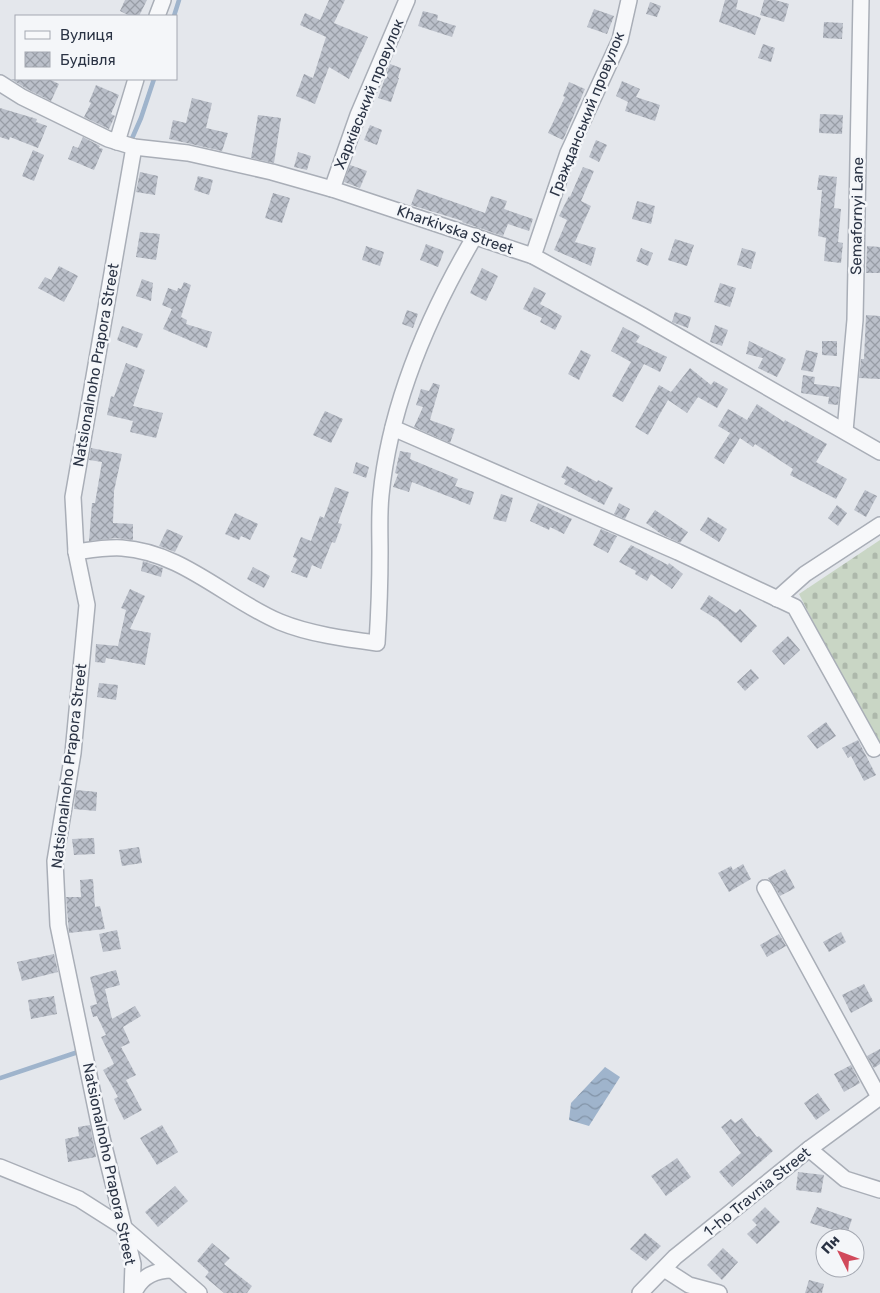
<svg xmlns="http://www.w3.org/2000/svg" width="880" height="1293" font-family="Rubik,sans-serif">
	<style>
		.cemetery { fill: url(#cemetery-stones) }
		.water { fill: url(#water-waves) }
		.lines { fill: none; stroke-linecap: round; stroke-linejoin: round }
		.stream { stroke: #9fb4cc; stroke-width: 4.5 }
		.building { fill: url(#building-cross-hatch) }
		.minor-casing { stroke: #a9aeb7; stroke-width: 18 }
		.minor { stroke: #f7f8fa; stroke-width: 15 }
		.labels { text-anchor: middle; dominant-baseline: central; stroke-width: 5; stroke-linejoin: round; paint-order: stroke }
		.street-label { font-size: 15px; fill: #2b3445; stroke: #f4f6f9 }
	</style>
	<defs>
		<pattern id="cemetery-stones" width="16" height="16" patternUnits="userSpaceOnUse" patternTransform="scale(1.25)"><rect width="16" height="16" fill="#c9d6c5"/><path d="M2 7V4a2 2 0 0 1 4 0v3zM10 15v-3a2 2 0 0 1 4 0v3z" fill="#adb8ab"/></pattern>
		<pattern id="water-waves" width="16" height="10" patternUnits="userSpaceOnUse" patternTransform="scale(1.25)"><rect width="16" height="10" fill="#9fb4cc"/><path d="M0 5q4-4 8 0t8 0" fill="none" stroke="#8293a7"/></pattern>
		<pattern id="building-cross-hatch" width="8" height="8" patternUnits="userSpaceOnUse" patternTransform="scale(1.25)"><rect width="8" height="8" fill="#bbc0ca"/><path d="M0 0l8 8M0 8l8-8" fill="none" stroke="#989da6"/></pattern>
	</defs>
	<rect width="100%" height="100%" fill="#e4e7ec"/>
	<path class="cemetery" d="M880 540V753L799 594Z"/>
	<path class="water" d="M605 1067 620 1077 589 1126 569 1120 571 1103Z"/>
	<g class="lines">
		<g class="stream">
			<path d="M174 16 179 0"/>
			<path d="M130 143 141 118 154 79"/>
			<path d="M0 1078 78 1052 77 1050"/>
		</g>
	</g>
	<g class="building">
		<path d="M125 0H147L139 16H130L120 11Z"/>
		<path d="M329 0H345L334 23 368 37 349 79 329 67 315 104 296 96 304 74 313 78 326 37 300 25 305 13 320 20Z"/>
		<path d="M725 0H738L736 9 761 18 755 35 719 22Z"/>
		<path d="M764 0H775L789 4 784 22 760 15Z"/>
		<path d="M650 2 661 6 657 17 646 14Z"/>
		<path d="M594 9 614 16 607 34 587 27Z"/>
		<path d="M423 11 438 15 437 20 456 26 452 37 418 26Z"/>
		<path d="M824 22 843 23 842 39 823 38Z"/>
		<path d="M763 44 775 48 771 62 758 58Z"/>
		<path d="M390 64 401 68 398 78H399L391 102 378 98Z"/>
		<path d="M11 79H49L59 84 51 101 27 89Z"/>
		<path d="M622 81 640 89 636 97 660 105 655 121 625 111 628 102 616 96Z"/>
		<path d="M569 82 585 89 563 140 548 133 565 97 563 96Z"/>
		<path d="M96 85 119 95 111 114 115 116 109 129 84 117 91 103 89 102Z"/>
		<path d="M192 98 212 103 206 128 228 133 222 151 169 139 173 120 186 123Z"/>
		<path d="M0 108 37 119 36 122 47 126 38 148 10 137 9 140 0 137Z"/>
		<path d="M820 114 843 115 842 134 819 133Z"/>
		<path d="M258 115 281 118 274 163 251 158Z"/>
		<path d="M370 125 382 130 377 145 364 140Z"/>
		<path d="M83 137 100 146 99 148 103 149 94 170 68 159 73 146 78 148Z"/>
		<path d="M596 140 607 145 599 162 589 157Z"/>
		<path d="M33 150 44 155 34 181 22 176Z"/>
		<path d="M298 152 311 156 307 170 294 167Z"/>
		<path d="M350 165 367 171 360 188 344 182Z"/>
		<path d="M583 167 594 171 581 201 591 206 575 242 596 248 591 266 554 250 567 220 559 216 569 196 570 197Z"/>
		<path d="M140 172 158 176 155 195 136 192Z"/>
		<path d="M819 175 837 177 834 208 841 209 838 242 843 243 841 263 824 261 826 238 818 236 822 190H817Z"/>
		<path d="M198 176 213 180 209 195 194 190Z"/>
		<path d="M417 189 485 213 491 196 507 201 504 209 533 219 529 231 508 224 503 236 462 222 463 221 411 205Z"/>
		<path d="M273 193 290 198 282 223 265 218Z"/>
		<path d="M637 201 655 206 651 224 632 219Z"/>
		<path d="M140 232 160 234 156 260 136 257Z"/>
		<path d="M675 239 694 245 687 266 668 260Z"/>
		<path d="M426 244 444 251 438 267 420 260Z"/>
		<path d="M366 246 384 252 380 266 362 260Z"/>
		<path d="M867 246 880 247V273H866Z"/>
		<path d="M641 248 653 253 648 266 636 261Z"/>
		<path d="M742 248 756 252 751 269 737 265Z"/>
		<path d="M59 266 78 276 64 302 38 288 45 277 51 280Z"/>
		<path d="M482 268 498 276 486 301 470 293Z"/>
		<path d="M142 279 153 283 151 301 136 296Z"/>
		<path d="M184 282 191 285 181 317 187 320 186 324 212 332 207 348 163 329 172 309 162 305 168 288 177 291 178 288 181 289Z"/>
		<path d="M720 283 736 288 730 307 714 302Z"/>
		<path d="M534 287 546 293 540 304 562 316 555 330 540 322 542 318 523 309Z"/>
		<path d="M407 310 418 314 413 328 402 324Z"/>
		<path d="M675 312 691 317 688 328 672 322Z"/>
		<path d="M866 315 880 316V379L859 378 861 359H864Z"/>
		<path d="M715 325 728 330 722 346 710 342Z"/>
		<path d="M122 326 143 334 137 348 117 340Z"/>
		<path d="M623 327 640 336 636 342 667 357 660 372 644 364 623 402 612 396 631 362 611 351Z"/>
		<path d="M749 341 786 359 777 377 758 368 763 358 746 354Z"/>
		<path d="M822 341H837V356L822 355Z"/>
		<path d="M581 350 591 355 579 380 568 374Z"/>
		<path d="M806 350 818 353 813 372 801 370Z"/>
		<path d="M126 363 145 370 133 406 163 413 156 438 130 432 133 421 107 415 111 396 114 397Z"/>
		<path d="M690 368 711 385 714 381 728 389 717 408 698 397 687 413 668 400 648 435 635 427 659 385 671 392Z"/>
		<path d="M803 375 815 377 814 384 840 387 838 405 828 404 829 397 801 393Z"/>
		<path d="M433 383 440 385 430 420 455 429 450 443 414 427 423 407 416 405 421 389 429 391Z"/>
		<path d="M757 404 784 422 785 420 827 444 816 462 847 479 836 499 790 475 793 469 755 444 753 447 740 438 724 464 714 458 730 433 718 426 728 409 747 420Z"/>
		<path d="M325 411 343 419 331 443 313 435Z"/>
		<path d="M91 448 122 454 114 491 113 523 133 524V540L116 538 89 541 92 503H95L102 462 89 460Z"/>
		<path d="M400 451 411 453 410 459 458 479 455 486 474 492 470 505 412 482 409 492 393 487 398 474 395 473Z"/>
		<path d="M356 462 369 467 366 478 353 473Z"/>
		<path d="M567 466 597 482 598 480 613 488 604 505 564 484 566 480 561 477Z"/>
		<path d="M335 487 349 492 338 523 342 524 335 543 332 542 321 569 312 565 307 578 291 572 297 559 293 557 301 537 311 541 320 516 324 518Z"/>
		<path d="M865 490 877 496 866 517 854 510Z"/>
		<path d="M501 494 513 498 506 522 493 519Z"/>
		<path d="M538 503 572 519 564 534 550 527 549 530 530 521Z"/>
		<path d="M619 503 630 509 625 519 614 514Z"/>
		<path d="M837 505 847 513 838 526 828 518Z"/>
		<path d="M655 510 688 532 680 543 661 534 646 523Z"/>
		<path d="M235 513 258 524 250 540 241 536 239 540 225 534Z"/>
		<path d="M708 517 727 529 719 542 700 530Z"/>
		<path d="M167 529 183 536 175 552 159 546Z"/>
		<path d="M601 529 617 536 608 553 593 545Z"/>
		<path d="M631 545 668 565 669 563 683 574 672 589 651 574 647 581 635 574 636 571 619 562Z"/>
		<path d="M143 561 163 568 161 577 141 571Z"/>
		<path d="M253 567 270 576 264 588 247 579Z"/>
		<path d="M130 589 145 596 130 629 151 633 145 665 106 658 105 663 95 662 96 644 118 646 126 610 121 608Z"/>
		<path d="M709 595 736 613 740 609 757 626 741 643 718 620 700 609Z"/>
		<path d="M788 636 800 650 784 665 772 651Z"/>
		<path d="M751 669 759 678 745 691 737 682Z"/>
		<path d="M99 683 118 685 116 700 97 697Z"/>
		<path d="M826 722 836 736 817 749 807 736Z"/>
		<path d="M858 740 876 775 864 781 851 756 848 758 842 748Z"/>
		<path d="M76 790 97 792 96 811 74 809Z"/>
		<path d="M94 838 95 854 74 855 72 839Z"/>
		<path d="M139 847 142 863 122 866 119 850Z"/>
		<path d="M743 864 751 879 729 892 718 873 731 866 733 870Z"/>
		<path d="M785 869 795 888 780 896 773 884 768 878Z"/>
		<path d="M93 879 95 907 100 906 105 929 69 933 66 897H81L80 880Z"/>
		<path d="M117 930 121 949 103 952 99 934Z"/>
		<path d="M841 932 846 942 829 952 823 942Z"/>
		<path d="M779 934 786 946 767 957 760 945Z"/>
		<path d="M54 954 58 972 22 981 17 962Z"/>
		<path d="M116 970 120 985 105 989 112 1019 135 1006 141 1016 123 1027 130 1043 121 1047 136 1075 126 1080 142 1110 124 1120 114 1099 118 1097 103 1070 114 1064 101 1037 106 1035 97 1016 93 1017 90 1006 97 1004 90 977Z"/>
		<path d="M864 984 873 1001 851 1013 842 995Z"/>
		<path d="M54 996 57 1014 31 1019 28 1000Z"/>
		<path d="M880 1049V1064L874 1068 867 1056Z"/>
		<path d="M851 1065 860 1083 844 1092 834 1074Z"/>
		<path d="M818 1093 830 1110 816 1120 804 1103Z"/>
		<path d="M742 1118 757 1137 759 1136 773 1151 732 1187 719 1172 741 1153 721 1127 731 1119 735 1123Z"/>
		<path d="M90 1125 96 1157 68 1162 65 1139 79 1136 78 1127Z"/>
		<path d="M162 1125 178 1152 157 1165 140 1138Z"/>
		<path d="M677 1158 691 1177 666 1196 651 1176Z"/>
		<path d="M798 1172 824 1175 821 1193 796 1190Z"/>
		<path d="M175 1186 188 1201 158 1227 145 1212Z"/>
		<path d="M765 1207 780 1222 757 1244 747 1234 757 1225 752 1220Z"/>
		<path d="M817 1207 852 1219 847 1234 810 1223Z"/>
		<path d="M645 1233 661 1246 646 1261 630 1249Z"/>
		<path d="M212 1243 230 1258 224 1264 252 1286 247 1293H224L205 1277 209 1272 197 1261Z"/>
		<path d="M723 1248 738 1262 722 1280 707 1265Z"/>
		<path d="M809 1280 824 1284 822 1293H805Z"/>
	</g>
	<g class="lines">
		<defs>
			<g id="minor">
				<path d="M157 16 163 0"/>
				<path d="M0 83 22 97 108 139 134 147 188 153 272 172 332 189 533 256 643 316 880 452"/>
				<path d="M117 142 136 79"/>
				<path d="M332 189 358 115 407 0"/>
				<path d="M533 256 568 153 620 40 629 0"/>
				<path d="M393 428 678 552 795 607 874 749"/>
				<path d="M845 431 855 320 861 0"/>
				<path d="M76 552C90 550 107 547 122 548 182 552 226 599 280 622 309 634 346 639 377 643 379 612 380 582 380 552 380 533 379 513 381 495 390 404 429 314 475 236"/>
				<path d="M777 599 805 574 880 525"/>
				<path d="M765 888 879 1097"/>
				<path d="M809 1149 845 1179 880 1190"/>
				<path d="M0 1167 79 1199 123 1227 199 1293"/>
				<path d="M664 1269 689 1285 719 1293"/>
				<path d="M132 1293 133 1264 102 1138 58 925 55 861 73 753 87 605 76 552 73 497 134 147"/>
				<path d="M134 1293C141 1276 156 1270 172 1270"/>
				<path d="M640 1293 675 1257 809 1149 880 1097"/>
			</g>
		</defs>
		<use href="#minor" class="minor-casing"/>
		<use href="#minor" class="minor"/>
	</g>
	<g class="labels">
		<g class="street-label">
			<text transform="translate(369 94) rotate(-68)">Харківський провулок</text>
			<text transform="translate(587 114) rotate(-68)">Гражданський провулок</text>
			<text transform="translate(857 216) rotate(-89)">Semafornyi Lane</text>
			<text transform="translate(455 230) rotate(19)">Kharkivska Street</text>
			<text transform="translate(96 365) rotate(-80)">Natsionalnoho Prapora Street</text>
			<text transform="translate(69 766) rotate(-83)">Natsionalnoho Prapora Street</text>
			<text transform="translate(109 1164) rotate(78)">Natsionalnoho Prapora Street</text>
			<text transform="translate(757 1192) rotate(-39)">1-ho Travnia Street</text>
		</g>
	</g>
	<rect x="15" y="15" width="162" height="65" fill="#f4f6f9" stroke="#a4a8b1"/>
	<rect x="25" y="31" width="25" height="8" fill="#f7f8fa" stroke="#a4a8b1"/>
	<text x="60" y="40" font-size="15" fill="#2b3445">Вулиця</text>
	<rect x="25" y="52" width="25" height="15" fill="url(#building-cross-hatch)" stroke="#a4a8b1"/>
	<text x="60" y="65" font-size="15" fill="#2b3445">Будівля</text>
	<g transform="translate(840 1253) rotate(312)"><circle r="24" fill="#f4f6f9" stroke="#a4a8b1"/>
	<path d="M0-4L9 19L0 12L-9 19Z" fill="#d1495b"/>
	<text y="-8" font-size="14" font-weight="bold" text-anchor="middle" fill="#2b3445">Пн</text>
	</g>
</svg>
